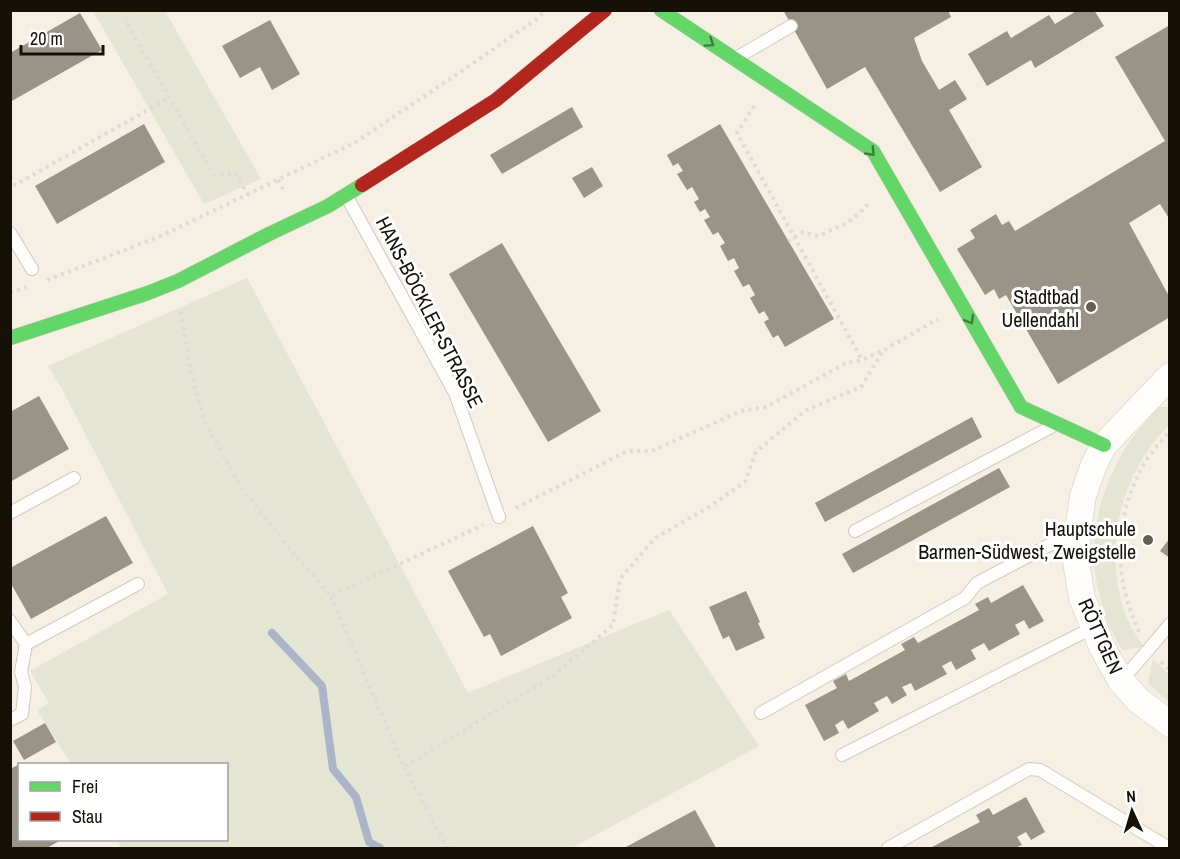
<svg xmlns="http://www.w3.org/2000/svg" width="1180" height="859" font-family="'Archivo Narrow',sans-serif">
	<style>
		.green { fill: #e4e5d2 }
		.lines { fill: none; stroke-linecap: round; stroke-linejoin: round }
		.stream { stroke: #aab6c8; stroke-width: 8 }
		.building { fill: #999388 }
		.lane-casing { stroke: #d1cbc0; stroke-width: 14 }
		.street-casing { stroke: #d1cbc0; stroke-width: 27 }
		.fast-casing { stroke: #d1cbc0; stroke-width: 15 }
		.jam-casing { stroke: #d1cbc0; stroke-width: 15 }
		.path { stroke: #dedcd9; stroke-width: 4; stroke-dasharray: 3 4.5; stroke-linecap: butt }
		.lane { stroke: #fefdfb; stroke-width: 12 }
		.street { stroke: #fefdfb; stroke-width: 26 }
		.fast { stroke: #63d668; stroke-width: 14 }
		.jam { stroke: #b3261e; stroke-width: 14 }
		.oneway { stroke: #407d3c }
		.poi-dot { fill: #645f54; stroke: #fff; stroke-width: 2 }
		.labels { text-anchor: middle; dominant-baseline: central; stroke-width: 6; stroke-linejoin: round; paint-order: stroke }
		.poi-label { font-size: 20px; fill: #161107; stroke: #fff; text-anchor: end }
		.street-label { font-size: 20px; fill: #161107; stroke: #fff }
	</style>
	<rect width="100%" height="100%" fill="#f6efe3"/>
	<g class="green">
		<path d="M93 11H165L261 179 204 204Z"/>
		<path d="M247 278 468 693 669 610 759 746 572 848H122L117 840H226V764H71L37 710 49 703 30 671 168 594 61 387 48 366Z"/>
		<path d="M1159 407H1169V425C1121 473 1103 545 1124 610 1128 623 1136 635 1144 647L1122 650C1118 642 1113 634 1109 626 1106 619 1104 611 1102 604 1086 552 1095 501 1122 454 1131 436 1146 422 1159 407Z"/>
		<path d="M1153 659 1169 675V702L1148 683Z"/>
	</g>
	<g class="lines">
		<path class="stream" d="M272 633 322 686 333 769 356 797 369 842 380 848"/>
	</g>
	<g class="building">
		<path d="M783 10H948L951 17 914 38 922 61 939 90 955 80 967 99 949 110 982 167 940 192 865 67 827 89Z"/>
		<path d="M1078 10H1094L1104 26 1035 68 1031 60 987 86 968 54 1007 31 1011 38 1049 15 1055 24Z"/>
		<path d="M80 13 102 50 10 102V53Z"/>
		<path d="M270 20 300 74 272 90 260 67 240 78 222 46Z"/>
		<path d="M1170 25V220L1160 204 1129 223 1170 298V317L1058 384 1006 295 999 299 994 289 985 295 957 249 975 238 970 230 996 214 1002 225 1009 221 1015 231 1165 141 1115 57Z"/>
		<path d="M572 107 583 127 502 174 490 155Z"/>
		<path d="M144 124 165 162 57 224 35 186Z"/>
		<path d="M720 124 834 319 785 347 778 335 773 338 764 322 769 319 764 311 759 314 750 298 755 295 749 284 743 287 734 271 739 268 734 258 728 261 720 246 725 243 718 232 713 235 704 220 710 217 705 209 700 212 694 202 699 199 692 187 687 190 677 174 683 171 678 163 673 166 667 155Z"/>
		<path d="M592 167 603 186 584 198 572 178Z"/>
		<path d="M502 243 601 411 548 442 449 274Z"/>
		<path d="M39 396 69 449 10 482V412Z"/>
		<path d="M972 417 982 437 825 522 815 503Z"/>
		<path d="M999 468 1010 487 853 573 842 554Z"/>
		<path d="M106 516 133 563 31 619 10 582V568Z"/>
		<path d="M533 526 568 593 561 597 572 618 501 656 490 634 484 637 448 571Z"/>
		<path d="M1170 538V558L1160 551Z"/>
		<path d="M1023 585 1044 621 1029 629 1024 620 1015 625 1020 634 989 651 984 643 971 650 976 659 956 670 951 661 942 666 947 674 915 691 911 683 902 687 907 695 892 704 887 696 874 703 879 711 848 729 843 720 835 725 839 733 824 741 805 705 837 688 833 681 846 674 849 681 905 650 901 644 914 637 918 643 979 610 975 604 988 597 991 603Z"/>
		<path d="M746 591 760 622 758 623 765 638 736 651 729 636 723 639 709 607Z"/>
		<path d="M45 723 56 742 24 760 13 741Z"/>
		<path d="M18 765 20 767V840H61L47 848H10V769Z"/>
		<path d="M1026 797 1045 832 1031 840 1026 832 1017 837 1022 845 1015 848H930L980 822 976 815 989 808 993 815Z"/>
		<path d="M695 810 716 848H624Z"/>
	</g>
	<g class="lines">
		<defs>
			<g id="lane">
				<path d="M738 57 791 26"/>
				<path d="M347 197 455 393 499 517"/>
				<path d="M10 233 32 269"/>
				<path d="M10 513 74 478"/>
				<path d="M855 531 1051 427"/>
				<path d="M10 621 26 644 138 584"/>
				<path d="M1121 681 1149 649 1170 624"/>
				<path d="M761 713 965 598 977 583 1078 530"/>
				<path d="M10 720 22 714 25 687 21 672 26 644"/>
				<path d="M842 755 1094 627"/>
				<path d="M888 848 1029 769 1040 770 1169 848"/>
			</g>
			<path id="street" d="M1170 376 1104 445 1093 467 1083 496 1078 530 1076 562 1082 598 1102 647 1121 681 1138 700 1170 724"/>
			<g id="fast">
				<path d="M661 10 873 151 1021 407 1104 445"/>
				<path d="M10 338 148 293 178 281 269 234 328 206 362 185"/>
			</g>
			<path id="jam" d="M362 185 496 100 605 10"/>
		</defs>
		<use href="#lane" class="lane-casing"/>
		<use href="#street" class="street-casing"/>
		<use href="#fast" class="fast-casing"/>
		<use href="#jam" class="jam-casing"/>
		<g class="path">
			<path d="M128 10 126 22 214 175 236 174 248 195"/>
			<path d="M754 106 737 133 862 360"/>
			<path d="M10 177 15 185 169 98"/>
			<path d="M278 180 285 193"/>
			<path d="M788 241 803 232 818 236 847 223 865 208 868 203"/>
			<path d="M47 280 163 235 356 142 453 77 534 21 546 10"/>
			<path d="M10 293 26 287"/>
			<path d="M181 312 192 377 205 423 242 488 293 553 331 596 483 525"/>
			<path d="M516 508 627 451H652L741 411 766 407 846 363 862 360 884 350 938 319"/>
			<path d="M331 596 404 767 553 676 613 625 620 579 655 538 706 509 745 482 756 452 806 410 861 387 883 351"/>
			<path d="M1139 632C1113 574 1113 520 1144 464 1151 452 1161 441 1170 431"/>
			<path d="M1161 662 1170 670"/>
			<path d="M404 767 447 848"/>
		</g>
		<use href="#lane" class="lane"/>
		<use href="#street" class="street"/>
		<use href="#fast" class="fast"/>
		<use href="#jam" class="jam"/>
	</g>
	<defs><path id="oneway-chevron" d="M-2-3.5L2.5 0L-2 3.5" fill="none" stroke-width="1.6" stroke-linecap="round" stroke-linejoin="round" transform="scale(1.5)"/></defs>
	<g class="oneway">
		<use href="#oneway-chevron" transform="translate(710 43) rotate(34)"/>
		<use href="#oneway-chevron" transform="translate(871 152) rotate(46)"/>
		<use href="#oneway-chevron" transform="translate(970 320) rotate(60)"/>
	</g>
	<g class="poi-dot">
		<circle cx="1091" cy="307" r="6"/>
		<circle cx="1148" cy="540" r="6"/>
	</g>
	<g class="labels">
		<g class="poi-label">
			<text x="1079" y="296">Stadtbad<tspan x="1079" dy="23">Uellendahl</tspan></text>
			<text x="1136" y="528">Hauptschule<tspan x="1136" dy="23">Barmen-Südwest, Zweigstelle</tspan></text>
		</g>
		<g class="street-label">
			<text transform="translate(430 312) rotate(63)">HANS-BÖCKLER-STRASSE</text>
			<text transform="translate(1101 636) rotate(66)">RÖTTGEN</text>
		</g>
	</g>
	<rect width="1180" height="859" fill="none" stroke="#161107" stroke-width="24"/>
	<rect x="18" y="763" width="210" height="78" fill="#ffffff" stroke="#a2a09c" stroke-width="1.5"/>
	<rect x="30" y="782" width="30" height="9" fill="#63d668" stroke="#a2a09c" stroke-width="1.5"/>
	<text x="72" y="793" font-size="18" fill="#161107">Frei</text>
	<rect x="30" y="812" width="30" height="9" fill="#b3261e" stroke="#a2a09c" stroke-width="1.5"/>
	<text x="72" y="823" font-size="18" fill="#161107">Stau</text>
	<g transform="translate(1132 811) rotate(356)" stroke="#ffffff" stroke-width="4.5" paint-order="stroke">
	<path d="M0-4.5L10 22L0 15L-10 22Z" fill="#161107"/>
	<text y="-9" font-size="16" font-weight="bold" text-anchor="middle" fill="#161107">N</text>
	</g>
	<path d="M21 45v9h82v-9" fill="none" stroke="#161107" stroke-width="3"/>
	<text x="30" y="45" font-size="18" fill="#161107" stroke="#ffffff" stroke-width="4.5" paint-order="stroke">20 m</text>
</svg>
